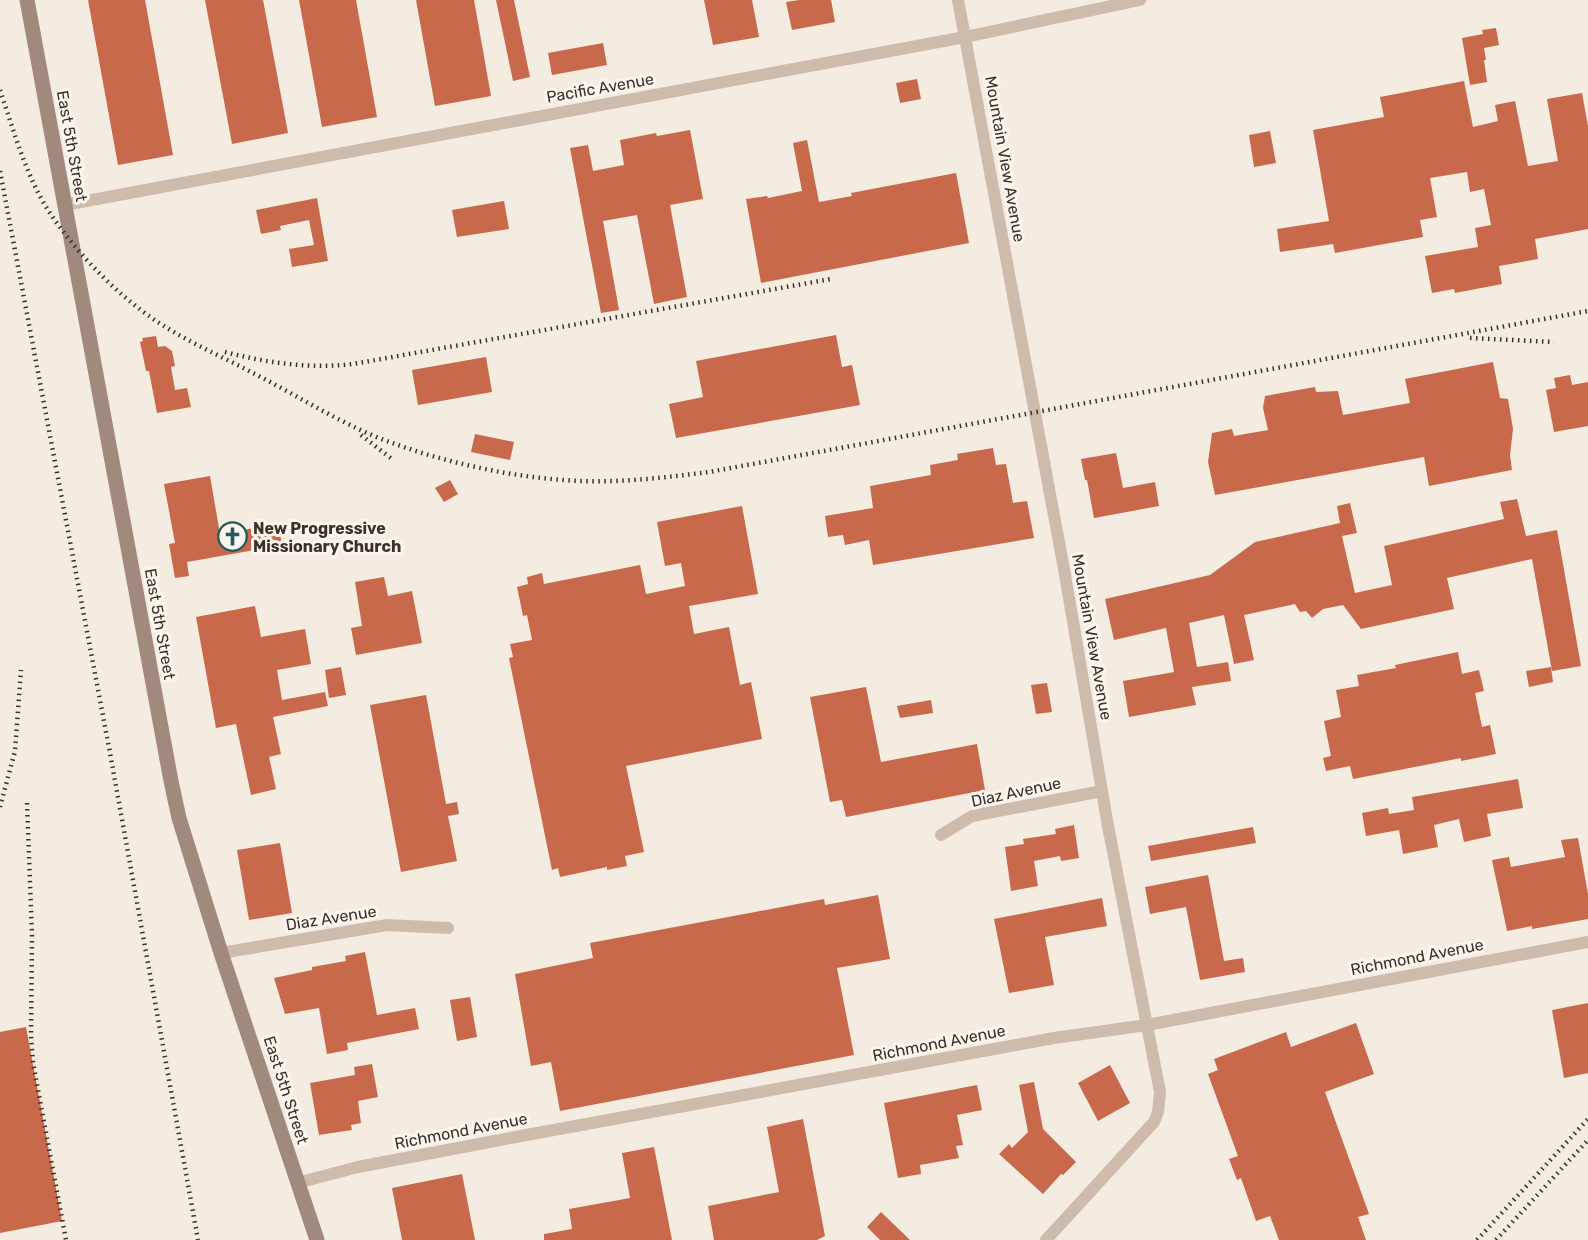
<svg xmlns="http://www.w3.org/2000/svg" width="1588" height="1240" font-family="Rubik,sans-serif">
	<style>
		.building { fill: #c8694b }
		.lines { fill: none; stroke-linecap: round; stroke-linejoin: round }
		.street { stroke: #cdbbac; stroke-width: 12 }
		.secondary { stroke: #a18a7d; stroke-width: 15 }
		.rail { stroke: #3b302b; stroke-width: 4.5; stroke-dasharray: 1.5 4.5; stroke-linecap: butt }
		.labels { text-anchor: middle; dominant-baseline: central; stroke-width: 6; stroke-linejoin: round; paint-order: stroke }
		.street-label { font-size: 16px; fill: #3b302b; stroke: #fbf5ee }
		.poi-label { font-size: 16px; font-weight: bold; fill: #3b302b; stroke: #fbf5ee; text-anchor: start }
	</style>
	<rect width="100%" height="100%" fill="#f4ebe1"/>
	<g class="building">
		<path d="M88 0H145L173 155 118 165Z"/>
		<path d="M205 0H263L288 133 232 144Z"/>
		<path d="M299 0H356L377 117 322 127Z"/>
		<path d="M416 0H474L491 96 435 106Z"/>
		<path d="M496 0H514L530 77 513 81Z"/>
		<path d="M704 0H752L759 37 713 45Z"/>
		<path d="M799 0H831L835 22 792 30 786 2Z"/>
		<path d="M1496 28 1499 45 1484 48 1486 60H1484L1487 82 1470 85 1462 38 1483 34 1482 30Z"/>
		<path d="M603 43 607 65 552 75 548 53Z"/>
		<path d="M917 79 921 99 900 103 896 83Z"/>
		<path d="M1464 81 1473 127 1498 121 1495 105 1515 101 1528 166 1558 161 1547 99 1582 93 1588 126V229L1535 239 1538 259 1499 266 1502 284 1455 293 1454 289 1432 293 1425 256 1478 247 1475 228 1491 225 1484 189 1470 192 1467 172 1430 178 1437 217 1420 220 1423 237 1335 253 1333 244 1280 252 1277 229 1329 221 1313 130 1384 117 1380 97Z"/>
		<path d="M690 130 703 199 670 205 687 297 654 304 637 215 603 221 619 310 601 313 570 148 588 145 593 171 624 165 620 140 656 133 657 136Z"/>
		<path d="M1270 131 1276 163 1254 167 1249 135Z"/>
		<path d="M807 140 819 202 852 196 851 193 956 173 969 243 761 283 746 199 767 196 768 198 802 191 793 143Z"/>
		<path d="M317 198 328 261 292 267 289 249 314 245 309 220 280 226 281 230 261 234 256 210Z"/>
		<path d="M504 201 509 229 457 237 452 210Z"/>
		<path d="M836 335 842 367 852 365 860 405 676 438 669 404 703 397 696 361Z"/>
		<path d="M156 336 158 347 165 346 172 351 175 366 171 367 175 390 187 388 191 407 157 413 149 371H146L140 342 143 341 142 338Z"/>
		<path d="M486 357 492 392 418 405 412 370Z"/>
		<path d="M1493 362 1500 398 1508 399 1513 429 1510 455 1512 470 1429 486 1424 457 1215 495 1208 462 1212 433 1232 429 1234 436 1268 430 1263 408 1265 396 1315 387 1316 392 1338 391 1343 415 1410 403 1405 379Z"/>
		<path d="M1570 375 1572 385 1588 382V426L1554 432 1546 390 1556 388 1554 378Z"/>
		<path d="M475 434 514 442 510 460 471 452Z"/>
		<path d="M993 448 996 465 1006 464 1013 503 1027 501 1034 538 873 565 869 540 845 545 843 535 828 537 825 516 873 508 870 486 931 475 930 465 958 460 957 454Z"/>
		<path d="M1116 453 1123 488 1155 482 1159 506 1094 518 1087 480H1085L1081 459Z"/>
		<path d="M210 476 220 534 278 524 282 545 187 562 189 576 175 578 169 544 175 543 164 484Z"/>
		<path d="M450 480 458 494 444 502 435 488Z"/>
		<path d="M1517 499 1526 536 1557 530 1581 666 1552 671 1532 559 1447 578 1454 609 1361 629 1343 605 1323 609 1312 618 1306 611 1300 612 1295 604 1244 615 1254 660 1234 664 1224 615 1189 623 1197 667 1228 662 1231 681 1192 687 1196 705 1129 717 1123 681 1174 672 1166 628 1114 640 1105 599 1210 575 1255 542 1340 523 1337 506 1350 503 1357 533 1342 536 1355 593 1392 585 1384 546 1504 519 1500 502Z"/>
		<path d="M742 506 758 594 689 606 694 634 729 627 740 685 751 682 762 739 626 766 644 852 625 856 627 866 607 870V867L560 877 558 868 552 870 509 658 513 657 510 644 532 640 527 615 523 616 517 587 528 584 527 577 542 573 544 584 640 565 646 594 685 586 681 563 665 566 657 522Z"/>
		<path d="M384 577 388 596 412 591 422 643 356 655 351 628 362 626 355 582Z"/>
		<path d="M255 606 261 637 305 629 311 664 277 670 282 700 325 692 328 706 273 717 281 754 269 757 276 789 251 795 236 724 216 728 196 617Z"/>
		<path d="M1458 652 1462 674 1479 670 1484 691 1475 693 1482 727 1490 725 1496 754 1461 761V758L1353 779 1350 766 1326 771 1323 758 1331 756 1324 721 1341 717 1336 690 1359 686 1357 675 1396 668 1395 665Z"/>
		<path d="M341 667 346 695 329 698 325 670Z"/>
		<path d="M1551 667 1553 682 1529 687 1526 671Z"/>
		<path d="M1047 683 1052 712 1036 714 1031 685Z"/>
		<path d="M866 687 881 762 977 744 985 790 846 817 842 800 830 802 810 697Z"/>
		<path d="M426 695 446 804 457 802 459 814 448 816 457 861 401 872 370 705Z"/>
		<path d="M931 700 933 713 900 718 897 706Z"/>
		<path d="M1518 779 1523 808 1487 814 1491 836 1464 842 1459 819 1434 825 1438 847 1403 854 1399 830 1366 836 1362 813 1388 808 1389 814 1414 810 1412 797Z"/>
		<path d="M1074 825 1079 858 1061 861 1060 856 1034 861 1038 886 1011 891 1005 847 1024 844 1023 839 1056 834 1055 829Z"/>
		<path d="M1253 827 1256 843 1151 861 1148 846Z"/>
		<path d="M1578 838 1588 894V919L1532 929V926L1507 931 1492 860 1509 857 1511 867 1565 857 1561 840Z"/>
		<path d="M280 843 292 913 249 920 237 850Z"/>
		<path d="M1208 875 1224 961 1243 958 1245 972 1200 980 1186 907 1150 914 1145 887Z"/>
		<path d="M878 895 890 959 837 968 854 1055 560 1111 551 1062 531 1066 515 974 593 958 590 943 824 899 825 905Z"/>
		<path d="M1102 898 1107 926 1045 937 1054 985 1009 993 994 919Z"/>
		<path d="M365 952 377 1015 415 1008 419 1029 347 1043 348 1050 327 1054 319 1008 285 1014 274 978 312 970V967L346 961 345 956Z"/>
		<path d="M470 997 477 1037 457 1041 450 1000Z"/>
		<path d="M1588 1003V1073L1564 1078 1552 1010Z"/>
		<path d="M1356 1023 1374 1074 1325 1092 1369 1214 1358 1217 1366 1240H1279L1270 1216 1256 1221 1241 1178 1237 1180 1229 1159 1238 1156 1208 1074 1218 1070 1214 1059 1286 1032 1291 1047Z"/>
		<path d="M26 1027 62 1221 0 1233V1032Z"/>
		<path d="M372 1064 378 1097 358 1101 361 1123 351 1125 352 1130 319 1135 310 1083 355 1075 354 1067Z"/>
		<path d="M1110 1065 1130 1103 1098 1121 1078 1083Z"/>
		<path d="M1034 1082 1043 1129 1076 1162 1063 1175 1061 1174 1043 1194 999 1154 1009 1144 1012 1148 1028 1132 1019 1085Z"/>
		<path d="M977 1085 982 1110 957 1115 963 1145 956 1146 959 1158 920 1165 921 1174 898 1178 884 1103Z"/>
		<path d="M803 1119 825 1236 817 1240H714L708 1206 779 1192 767 1127Z"/>
		<path d="M654 1147 672 1240H544V1234L572 1229 569 1209 630 1198 622 1153Z"/>
		<path d="M462 1174 475 1240H402L392 1188Z"/>
		<path d="M881 1212 910 1240H880L867 1227Z"/>
	</g>
	<g class="lines">
		<g class="street">
			<path d="M958 0 1064 569 1108 826 1160 1092 1158 1112 1154 1122 1046 1240"/>
			<path d="M65 205 965 37 1140 0"/>
			<path d="M941 835 972 816 1102 791"/>
			<path d="M221 953 387 925 448 928"/>
			<path d="M297 1183 358 1167 521 1136 1054 1038 1147 1025 1588 942"/>
		</g>
		<path class="secondary" d="M27 0 171 781 179 818 221 953 317 1240"/>
		<g class="rail">
			<path d="M0 90C15 134 27 181 54 219 80 256 113 290 149 316 181 339 219 355 253 373 300 397 346 427 395 444 449 463 507 476 564 480 612 484 661 478 709 472L1588 311"/>
			<path d="M0 171 110 753 198 1240"/>
			<path d="M1470 338 1554 342"/>
			<path d="M225 352C268 363 309 369 353 364L831 279"/>
			<path d="M361 435 392 459"/>
			<path d="M27 803 32 935 31 1035 33 1063 66 1240"/>
			<path d="M0 807 15 751 21 670"/>
			<path d="M1477 1240 1588 1119"/>
			<path d="M1496 1240 1588 1140"/>
		</g>
	</g>
	<defs>
		<symbol id="church-ring" viewBox="-11 -11 22 22"><circle r="9.5" fill="#fbf5ee" stroke="#1f5a5e" stroke-width="1.5"/><path d="M-1.2-6h2.4v3.5h3.3v2.4h-3.3V6h-2.4V-.1h-3.3v-2.4h3.3Z" fill="#1f5a5e"/></symbol>
	</defs>
	<g fill-rule="evenodd">
		<use href="#church-ring" x="216" y="520" width="33" height="33"/>
	</g>
	<g class="labels">
		<g class="street-label">
			<text transform="translate(600 88) rotate(-10)">Pacific Avenue</text>
			<text transform="translate(72 146) rotate(80)">East 5th Street</text>
			<text transform="translate(1005 159) rotate(80)">Mountain View Avenue</text>
			<text transform="translate(160 624) rotate(80)">East 5th Street</text>
			<text transform="translate(1092 637) rotate(80)">Mountain View Avenue</text>
			<text transform="translate(1016 792) rotate(-12)">Diaz Avenue</text>
			<text transform="translate(331 918) rotate(-9)">Diaz Avenue</text>
			<text transform="translate(1417 957) rotate(-11)">Richmond Avenue</text>
			<text transform="translate(939 1043) rotate(-11)">Richmond Avenue</text>
			<text transform="translate(286 1090) rotate(72)">East 5th Street</text>
			<text transform="translate(461 1131) rotate(-11)">Richmond Avenue</text>
		</g>
		<g class="poi-label">
			<text x="253" y="528">New Progressive<tspan x="253" dy="18">Missionary Church</tspan></text>
		</g>
	</g>
</svg>
